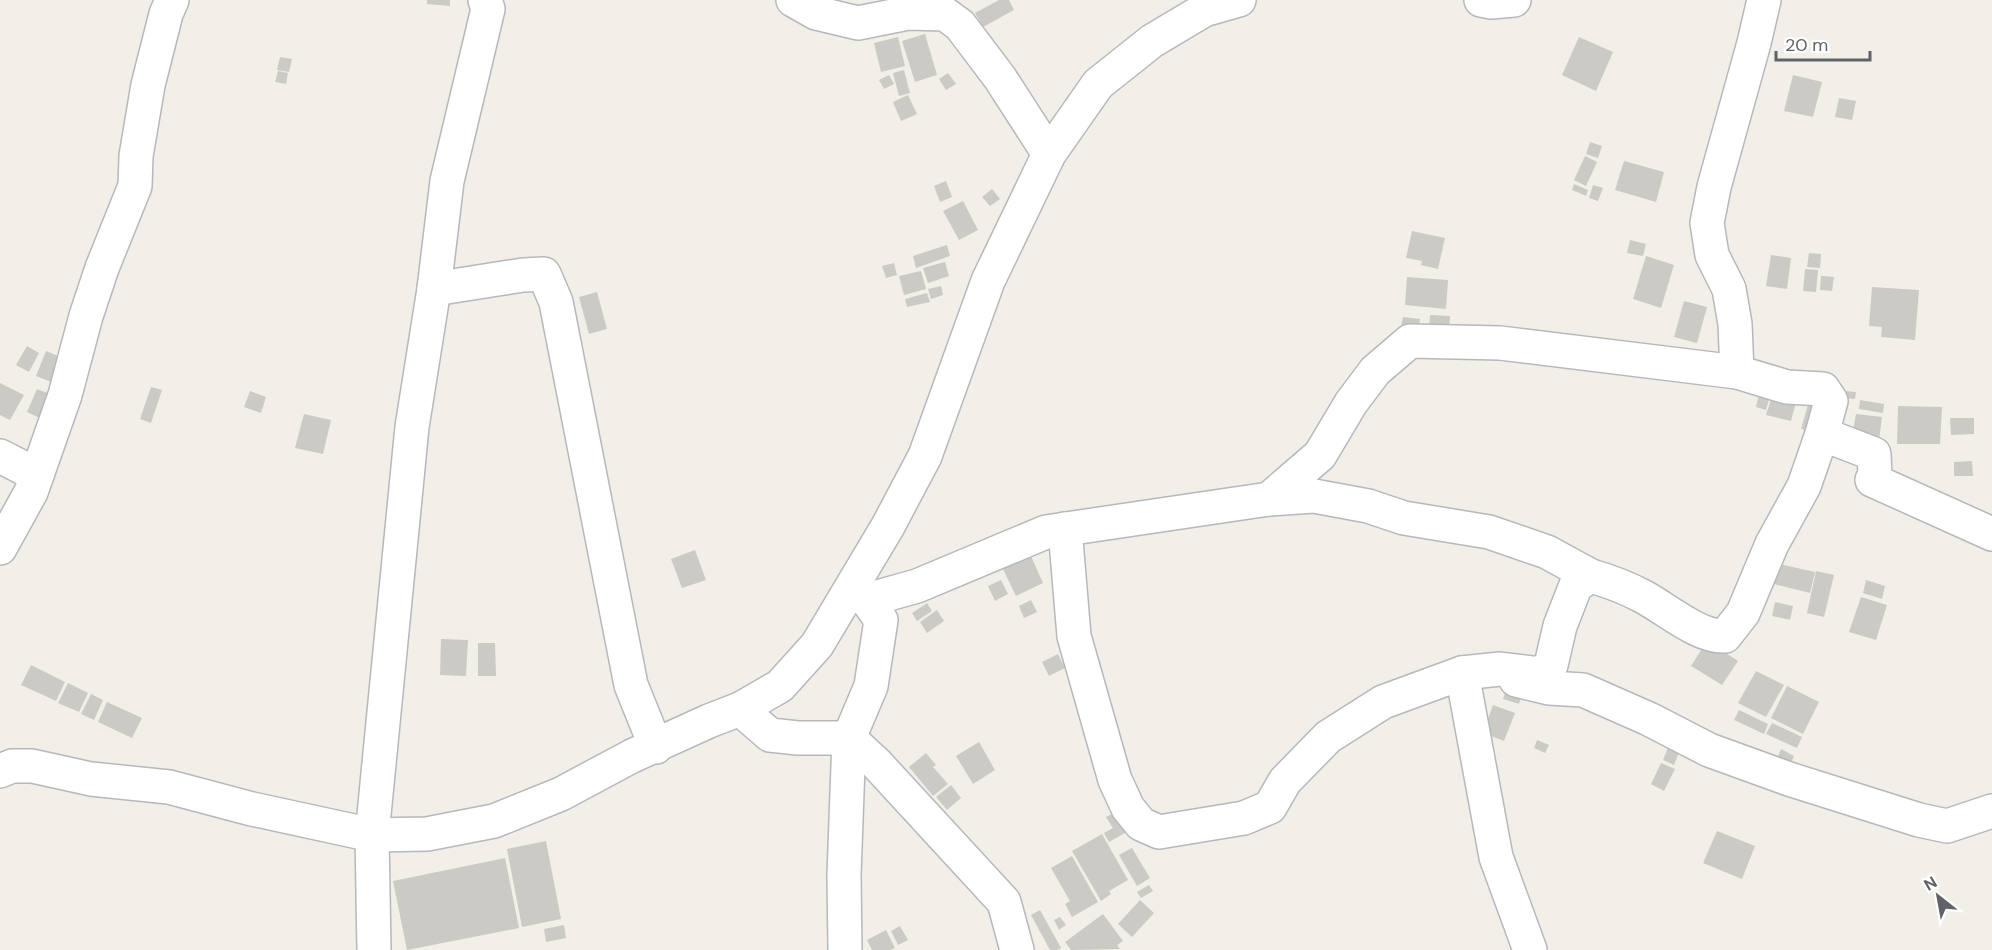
<svg xmlns="http://www.w3.org/2000/svg" width="1992" height="950" font-family="'DM Sans',sans-serif">
	<style>
		.building { fill: #cccac5 }
		.lines { fill: none; stroke-linecap: round; stroke-linejoin: round }
		.minor-casing { stroke: #b5b8bc; stroke-width: 36 }
		.minor { stroke: #fff; stroke-width: 33 }
	</style>
	<rect width="100%" height="100%" fill="#f1efe8"/>
	<g class="building">
		<path d="M427 0H450V6L427 4Z"/>
		<path d="M999 0H1009L1014 10 983 27 975 13Z"/>
		<path d="M925 34 937 75 915 82 902 41Z"/>
		<path d="M898 37 905 66 881 72 874 43Z"/>
		<path d="M1579 37 1613 52 1596 91 1562 75Z"/>
		<path d="M280 57 292 59 289 72 277 70Z"/>
		<path d="M904 70 910 93 899 96 893 73Z"/>
		<path d="M278 71 288 73 286 84 275 82Z"/>
		<path d="M948 73 956 84 946 90 939 79Z"/>
		<path d="M889 75 894 84 884 89 879 80Z"/>
		<path d="M1793 75 1822 82 1813 117 1784 111Z"/>
		<path d="M908 95 917 114 901 121 893 102Z"/>
		<path d="M1839 98 1856 101 1852 120 1835 117Z"/>
		<path d="M1590 142 1602 146 1598 158 1586 154Z"/>
		<path d="M1585 156 1597 162 1586 186 1574 180Z"/>
		<path d="M1624 161 1664 172 1656 202 1615 190Z"/>
		<path d="M946 181 952 197 940 202 934 186Z"/>
		<path d="M1574 184 1588 190 1586 196 1572 190Z"/>
		<path d="M1593 185 1603 188 1598 201 1589 198Z"/>
		<path d="M992 189 1000 199 990 206 982 197Z"/>
		<path d="M963 201 978 230 959 240 943 211Z"/>
		<path d="M1412 231 1445 238 1438 269 1421 265 1422 261 1406 258Z"/>
		<path d="M1630 240 1646 244 1643 256 1627 253Z"/>
		<path d="M947 245 950 256 916 268 913 256Z"/>
		<path d="M1809 253 1821 254 1820 268 1807 267Z"/>
		<path d="M1771 255 1791 258 1787 289 1766 286Z"/>
		<path d="M1646 256 1674 265 1661 308 1633 299Z"/>
		<path d="M945 262 949 276 928 283 923 268Z"/>
		<path d="M894 263 897 275 886 278 882 266Z"/>
		<path d="M1805 269 1818 270 1816 292 1803 291Z"/>
		<path d="M921 271 926 289 904 295 899 276Z"/>
		<path d="M1821 276 1834 277 1832 291 1820 290Z"/>
		<path d="M1407 277 1448 280 1446 309 1405 305Z"/>
		<path d="M941 286 943 295 931 299 928 289Z"/>
		<path d="M1872 287 1919 290 1915 340 1881 337 1882 327 1869 326Z"/>
		<path d="M597 292 607 329 589 334 579 297Z"/>
		<path d="M927 293 930 302 907 307 905 299Z"/>
		<path d="M1684 301 1707 307 1697 343 1674 337Z"/>
		<path d="M1430 315 1450 316 1449 332 1429 330Z"/>
		<path d="M1403 317 1420 319 1419 329 1401 326Z"/>
		<path d="M27 346 39 353 29 372 16 365Z"/>
		<path d="M46 351 63 358 51 382 36 376Z"/>
		<path d="M0 383 24 395 10 420 0 415Z"/>
		<path d="M151 387 162 390 151 423 140 419Z"/>
		<path d="M37 389 55 396 44 420 27 412Z"/>
		<path d="M250 391 266 397 261 413 244 407Z"/>
		<path d="M1846 391 1856 392 1855 399 1845 398Z"/>
		<path d="M1759 394 1770 396 1766 410 1756 407Z"/>
		<path d="M1772 396 1796 402 1791 421 1766 415Z"/>
		<path d="M1860 400 1884 404 1883 413 1859 409Z"/>
		<path d="M1809 401 1825 405 1817 433 1801 429Z"/>
		<path d="M1898 406 1942 407 1940 444H1897Z"/>
		<path d="M304 414 331 420 323 454 295 448Z"/>
		<path d="M1856 414 1882 417 1879 440 1852 436Z"/>
		<path d="M1950 418H1974V434L1951 435Z"/>
		<path d="M1972 461 1973 476H1954V462Z"/>
		<path d="M695 550 706 580 682 588 671 559Z"/>
		<path d="M1030 554 1043 583 1016 596 1002 567Z"/>
		<path d="M1775 563 1815 572 1810 593 1770 583Z"/>
		<path d="M1816 571 1834 575 1824 617 1807 613Z"/>
		<path d="M1001 580 1008 594 995 601 988 586Z"/>
		<path d="M1866 580 1885 586 1882 599 1863 593Z"/>
		<path d="M1861 597 1887 605 1876 640 1849 632Z"/>
		<path d="M1031 600 1037 612 1024 618 1019 606Z"/>
		<path d="M1775 602 1793 606 1790 620 1772 616Z"/>
		<path d="M927 603 932 611 917 621 912 613Z"/>
		<path d="M937 610 944 621 927 633 920 622Z"/>
		<path d="M441 639 468 640 466 676 440 675Z"/>
		<path d="M1707 641 1738 661 1722 685 1691 666Z"/>
		<path d="M478 643H495L496 676H478Z"/>
		<path d="M1058 654 1065 668 1049 676 1042 662Z"/>
		<path d="M31 665 65 682 56 701 21 685Z"/>
		<path d="M1756 671 1784 685 1766 717 1738 703Z"/>
		<path d="M68 683 88 693 79 712 58 703Z"/>
		<path d="M1787 686 1819 702 1803 734 1771 718Z"/>
		<path d="M1507 687 1522 693 1519 704 1503 699Z"/>
		<path d="M91 694 103 700 94 720 81 714Z"/>
		<path d="M107 702 142 718 132 738 98 722Z"/>
		<path d="M1493 705 1515 713 1504 741 1483 733Z"/>
		<path d="M1739 710 1768 724 1764 734 1734 720Z"/>
		<path d="M1772 723 1802 737 1797 748 1766 734Z"/>
		<path d="M1672 738 1683 742 1674 765 1663 760Z"/>
		<path d="M1537 740 1549 745 1545 753 1534 748Z"/>
		<path d="M979 742 995 770 973 784 956 756Z"/>
		<path d="M1781 749 1794 756 1786 775 1773 769Z"/>
		<path d="M926 753 936 765 933 767 948 784 933 796 909 767Z"/>
		<path d="M1661 763 1675 769 1664 791 1651 784Z"/>
		<path d="M951 785 961 798 947 810 936 797Z"/>
		<path d="M1121 809 1132 829 1109 842 1104 833 1113 828 1106 817Z"/>
		<path d="M1717 831 1755 846 1742 879 1703 863Z"/>
		<path d="M1102 834 1128 880 1109 891 1111 894 1101 901 1072 851Z"/>
		<path d="M546 841 561 919 522 927 507 849Z"/>
		<path d="M1132 848 1150 878 1137 886 1119 855Z"/>
		<path d="M1072 856 1098 902 1072 917 1065 904 1070 901 1051 868Z"/>
		<path d="M505 858 519 928 407 950 393 881Z"/>
		<path d="M1149 885 1153 891 1141 898 1137 892Z"/>
		<path d="M1140 900 1154 913 1132 937 1118 924Z"/>
		<path d="M1040 910 1061 948 1057 950H1050L1031 915Z"/>
		<path d="M1103 914 1123 941 1117 945 1120 949 1071 950 1065 942Z"/>
		<path d="M1060 917 1066 925 1059 930 1054 920Z"/>
		<path d="M564 925 566 938 546 942 544 929Z"/>
		<path d="M900 926 908 940 898 945 891 931Z"/>
		<path d="M886 930 895 948 890 950H872L867 940Z"/>
	</g>
	<g class="lines">
		<defs>
			<g id="minor">
				<path d="M793 0 816 13 858 23 908 13 945 14 960 25 1000 78 1049 154"/>
				<path d="M1481 0 1491 2 1514 0"/>
				<path d="M434 289 523 275 544 274 556 302 631 685 656 747"/>
				<path d="M1737 372 1735 324 1729 289 1712 255 1707 223 1714 187 1754 43 1764 0"/>
				<path d="M0 456 37 475"/>
				<path d="M1269 499 1314 496 1368 506 1404 518 1489 532 1547 552 1591 576"/>
				<path d="M1065 529 1074 636 1115 780 1128 808 1141 824 1159 832 1244 818 1270 807 1285 781 1328 737 1383 702 1462 673 1500 669 1540 674 1551 665 1560 626 1576 585 1591 576C1609 581 1627 588 1644 597 1666 609 1700 638 1725 636L1743 613 1772 544 1804 486 1822 434"/>
				<path d="M0 548 31 492 65 395 86 316 102 268 135 186 136 156 148 85 166 14 172 0"/>
				<path d="M850 592 867 600 917 586 1046 532 1269 499 1320 455 1351 403 1375 371 1410 341 1500 343 1737 372 1787 387 1823 389 1831 401 1822 434 1874 454 1875 476 1872 480 1992 534"/>
				<path d="M1462 673 1496 857 1530 950"/>
				<path d="M1516 680 1549 688 1583 690 1649 719 1709 750 1789 779 1919 820 1947 826 1992 811"/>
				<path d="M740 709 770 735 798 738H849L876 763 1004 902 1017 950"/>
				<path d="M0 771 12 766H32L91 779 169 787 252 809 372 835 427 834 494 821 561 794 632 756 709 721 740 709 780 686 817 645 888 526 925 456 988 281 1049 154 1098 84 1152 41 1204 10 1239 0"/>
				<path d="M374 950 372 835 412 427 434 289 447 181 488 9 485 0"/>
				<path d="M845 950 844 875 849 738 871 686 881 620 867 600"/>
			</g>
		</defs>
		<use href="#minor" class="minor-casing"/>
		<use href="#minor" class="minor"/>
	</g>
	<g transform="translate(1938 896) rotate(329)" stroke="#ffffff" stroke-width="4.5" paint-order="stroke">
	<path d="M0-4.5L10 22L0 15L-10 22Z" fill="#5f6368"/>
	<text y="-9" font-size="16" font-weight="bold" text-anchor="middle" fill="#5f6368">N</text>
	</g>
	<path d="M1776 51v9h94v-9" fill="none" stroke="#5f6368" stroke-width="3"/>
	<text x="1785" y="51" font-size="18" fill="#5f6368" stroke="#ffffff" stroke-width="4.5" paint-order="stroke">20 m</text>
</svg>
